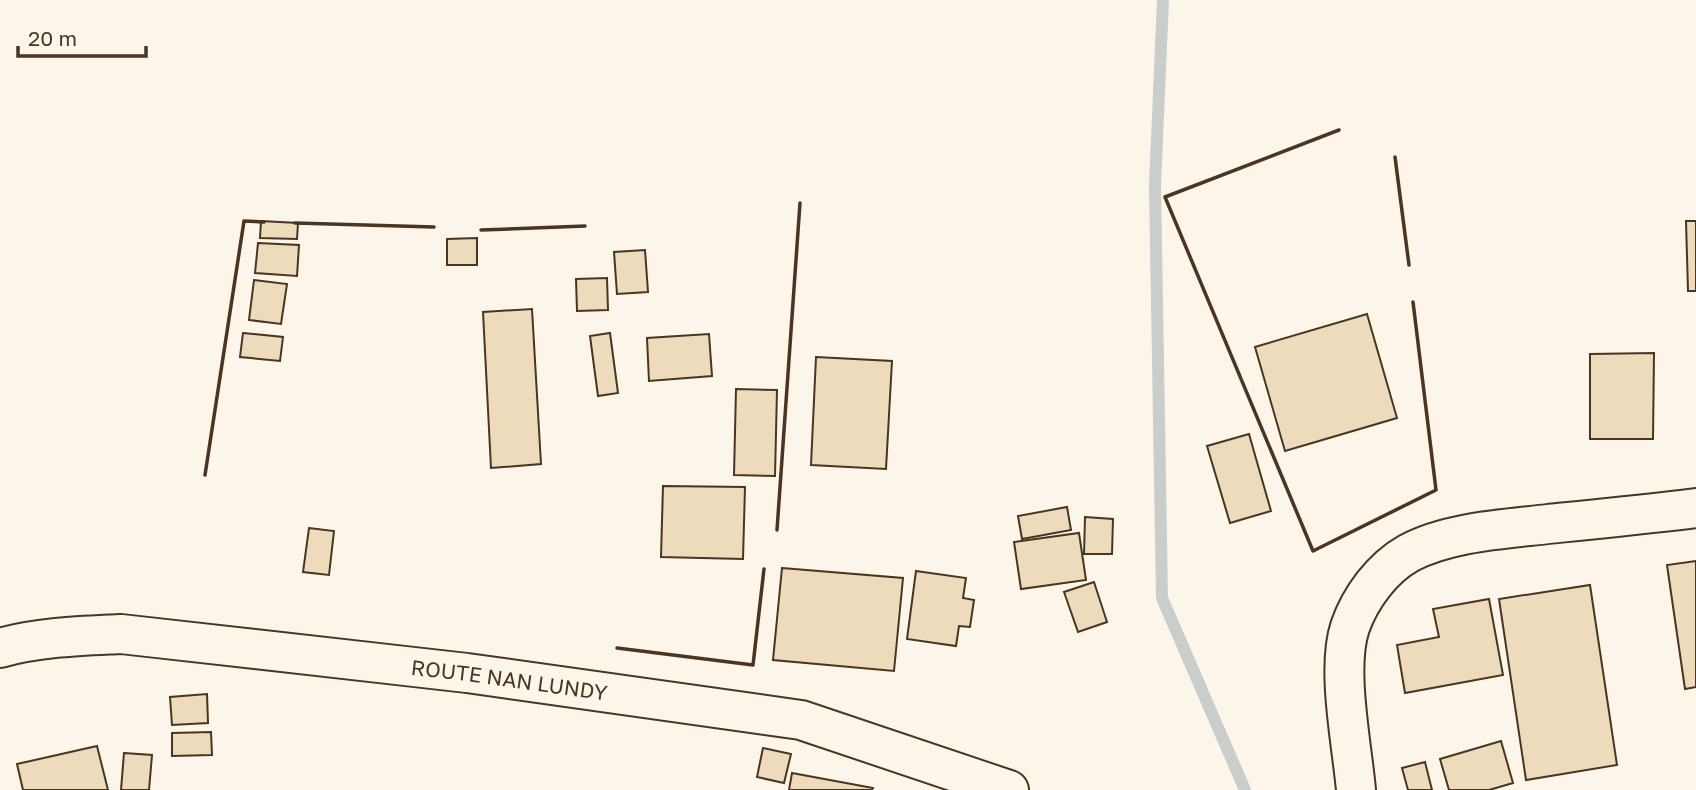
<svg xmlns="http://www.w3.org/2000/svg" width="1696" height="790" font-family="'Golos Text',sans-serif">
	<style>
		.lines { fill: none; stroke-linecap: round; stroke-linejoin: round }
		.stream { stroke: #c9cecd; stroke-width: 12 }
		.building { fill: #ecdcbc; stroke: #4a3520; stroke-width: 2 }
		.secondary-casing { stroke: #4a3520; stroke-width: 42 }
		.secondary { stroke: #fbf6e9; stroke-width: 38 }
		.wall { stroke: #4a3520; stroke-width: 3.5 }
		.labels { text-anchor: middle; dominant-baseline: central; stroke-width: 5; stroke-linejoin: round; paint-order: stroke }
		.street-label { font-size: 21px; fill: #4a3520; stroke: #fbf6e9 }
	</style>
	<rect width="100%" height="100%" fill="#fbf6e9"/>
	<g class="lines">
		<path class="stream" d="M1163 0 1155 185 1162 598 1245 790"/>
	</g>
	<g class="building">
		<path d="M261 221 298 223 297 239 260 238Z"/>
		<path d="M1686 221H1696V291H1688Z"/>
		<path d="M477 238V265H447V239Z"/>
		<path d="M258 243 299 245 297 276 255 273Z"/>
		<path d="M645 250 648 292 617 294 614 252Z"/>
		<path d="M607 278 608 310 577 311 576 279Z"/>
		<path d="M254 280 287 284 281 324 249 320Z"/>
		<path d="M532 309 541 464 491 468 483 312Z"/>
		<path d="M1367 314 1397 418 1285 451 1255 347Z"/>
		<path d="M243 333 283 337 280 361 240 357Z"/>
		<path d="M610 333 618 393 598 396 590 336Z"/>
		<path d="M709 334 712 376 649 381 647 338Z"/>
		<path d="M1654 353 1653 439H1590V354Z"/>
		<path d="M816 357 892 361 886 469 811 465Z"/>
		<path d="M736 389 777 390 775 476 734 475Z"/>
		<path d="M1249 434 1271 511 1230 523 1207 446Z"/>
		<path d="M663 486 745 487 743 559 661 557Z"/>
		<path d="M1067 507 1071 530 1022 539 1018 516Z"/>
		<path d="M1085 517 1113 519 1112 554H1084Z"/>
		<path d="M309 528 334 531 329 575 303 572Z"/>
		<path d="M1079 533 1086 580 1021 589 1014 542Z"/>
		<path d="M1696 561V687L1685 689 1667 565Z"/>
		<path d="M782 568 903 578 894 671 773 660Z"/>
		<path d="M916 571 966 578 963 598 974 600 970 627 959 626 956 646 907 639Z"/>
		<path d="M1094 582 1107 622 1078 632 1064 592Z"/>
		<path d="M1590 585 1617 765 1526 780 1499 599Z"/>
		<path d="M1489 599 1503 675 1405 693 1397 645 1439 637 1433 609Z"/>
		<path d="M207 694 208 723 172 725 170 697Z"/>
		<path d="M211 732 212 755 172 756V733Z"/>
		<path d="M1501 741 1513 783 1489 790H1449L1440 759Z"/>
		<path d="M97 746 108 790H23L17 764Z"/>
		<path d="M763 748 791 754 784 783 757 777Z"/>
		<path d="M124 753 152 755 149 790H121Z"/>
		<path d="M1425 762 1432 790H1408L1402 768Z"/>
		<path d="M792 773 873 788 872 790H789Z"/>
	</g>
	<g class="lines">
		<defs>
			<g id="secondary">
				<path id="s1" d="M0 648C39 637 81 636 121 634L467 673 801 720 1009 790"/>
				<path d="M1356 790C1352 745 1336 669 1350 627 1360 598 1382 568 1409 553 1448 532 1504 529 1548 524 1597 519 1647 514 1696 508"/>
			</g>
		</defs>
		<use href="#secondary" class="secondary-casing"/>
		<use href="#secondary" class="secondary"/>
		<g class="wall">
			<path d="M1339 130 1165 197 1313 551 1436 490 1413 302"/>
			<path d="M1395 157 1409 265"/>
			<path d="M295 223 434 227"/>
			<path d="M481 230 585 226"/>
			<path d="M205 475 244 221 264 222"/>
			<path d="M777 530 800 203"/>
			<path d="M617 648 753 665 764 569"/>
		</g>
	</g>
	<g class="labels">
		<g class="street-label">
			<text stroke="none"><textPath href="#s1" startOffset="513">ROUTE NAN LUNDY</textPath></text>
		</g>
	</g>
	<path d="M18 46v10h128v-10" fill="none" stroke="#4a3520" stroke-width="3.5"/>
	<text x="28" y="46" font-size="21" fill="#4a3520" stroke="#fbf6e9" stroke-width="5" paint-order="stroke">20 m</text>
</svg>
